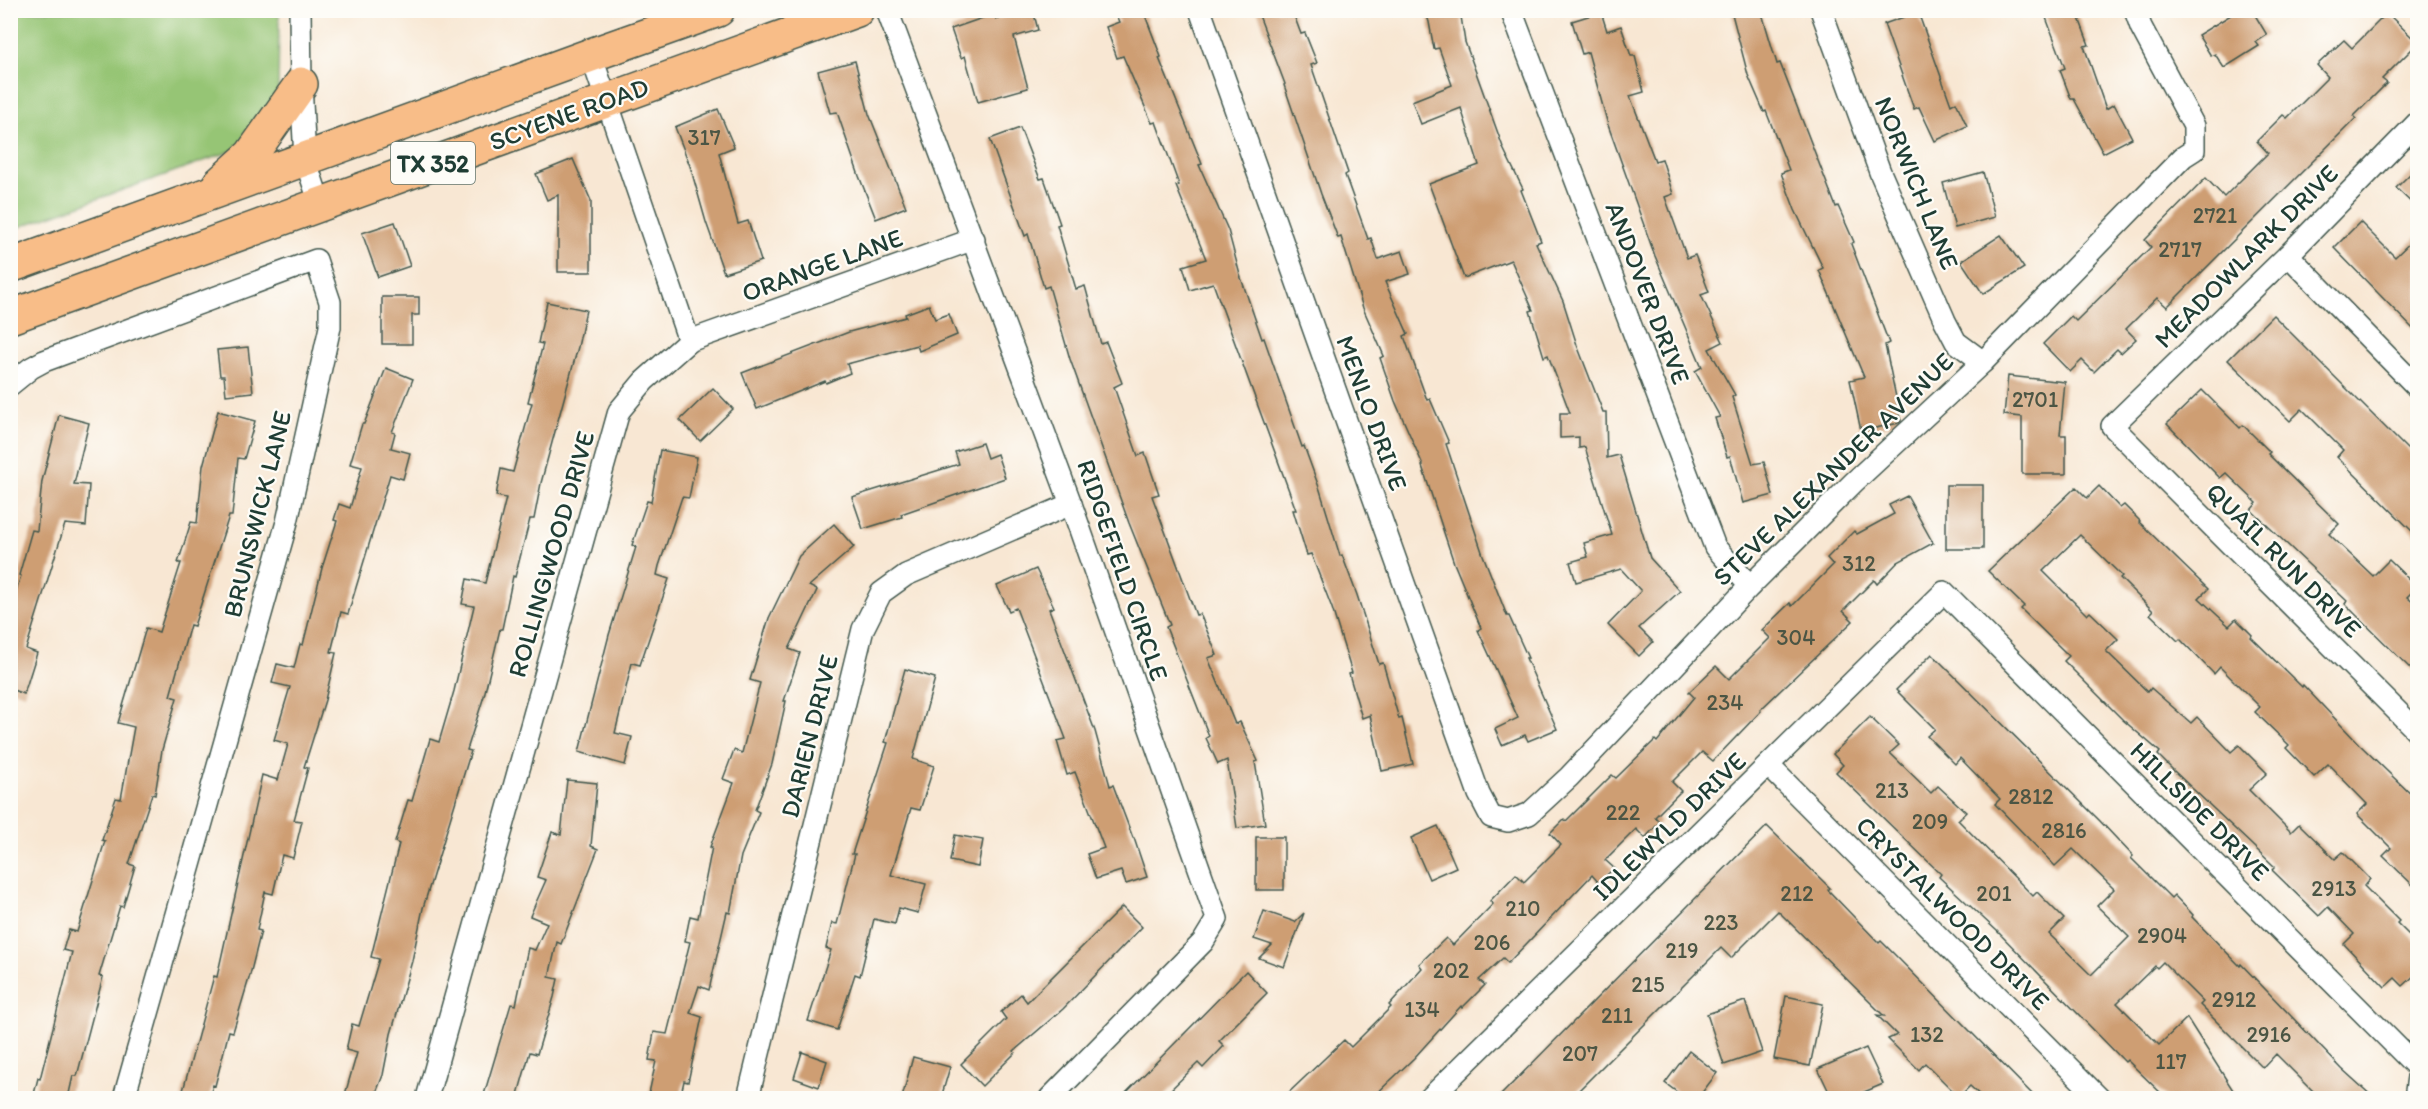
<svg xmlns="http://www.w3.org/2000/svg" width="2428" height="1109" font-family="Itim,sans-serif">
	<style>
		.green { fill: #96c575; stroke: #5a8154; stroke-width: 1.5 }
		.building { fill: #ce9e73 }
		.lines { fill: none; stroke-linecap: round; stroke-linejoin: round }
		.street-casing { stroke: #40564c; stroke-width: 24 }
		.primary-casing { stroke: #40564c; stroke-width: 36 }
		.street { stroke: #fff; stroke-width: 21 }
		.primary { stroke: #f8bd88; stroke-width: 33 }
		.labels { text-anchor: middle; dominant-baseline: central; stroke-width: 4.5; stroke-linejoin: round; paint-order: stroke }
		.number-label { font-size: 22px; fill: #4b5544 }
		.shield { fill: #fdfcf7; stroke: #62766e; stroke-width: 1.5 }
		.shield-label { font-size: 24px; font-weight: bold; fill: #1f3d34 }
		.street-label { font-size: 26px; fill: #1f3d34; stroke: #fdfcf7 }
	</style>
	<rect width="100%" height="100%" fill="#fdfcf7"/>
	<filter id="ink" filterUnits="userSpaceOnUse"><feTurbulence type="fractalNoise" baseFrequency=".0167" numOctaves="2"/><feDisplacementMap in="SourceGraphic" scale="12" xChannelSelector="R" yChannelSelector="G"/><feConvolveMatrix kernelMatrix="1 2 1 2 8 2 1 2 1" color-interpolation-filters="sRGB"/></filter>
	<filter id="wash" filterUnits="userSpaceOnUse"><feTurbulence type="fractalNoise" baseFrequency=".008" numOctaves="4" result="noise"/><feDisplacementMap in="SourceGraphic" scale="24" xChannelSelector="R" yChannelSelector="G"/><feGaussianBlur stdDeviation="1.35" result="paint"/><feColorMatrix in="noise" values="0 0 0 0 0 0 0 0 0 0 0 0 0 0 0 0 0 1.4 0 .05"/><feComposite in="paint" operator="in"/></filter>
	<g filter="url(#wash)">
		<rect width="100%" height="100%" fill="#f8e7d3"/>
		<path class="green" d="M10 11H279L278 94 240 148 11 230Z"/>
		<g id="blocks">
			<g class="building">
				<path d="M1027 10H1033L1038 30 1014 37 1028 88 978 102 965 56 961 58 951 29 994 14 996 19Z"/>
				<path d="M1114 10H1143L1161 57 1159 58 1202 164 1199 165 1228 230 1240 275 1262 339 1264 338 1302 447 1304 446 1320 490 1340 556 1342 555 1357 595 1379 664 1383 663 1399 719 1402 718 1413 764 1382 771 1370 715 1362 718 1349 674 1352 673 1332 608 1311 554 1307 555 1293 510H1296L1213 283 1190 290 1183 266 1206 259 1176 186 1179 185 1156 122 1152 123 1123 56 1117 58 1106 27 1119 22Z"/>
				<path d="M1257 10H1292L1301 34 1305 33 1317 63 1311 65 1348 173 1345 175 1368 239 1371 238 1378 259 1402 251 1410 274 1385 282 1408 334 1404 336 1427 400 1430 399 1449 443 1446 444 1483 555 1507 616H1509L1528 658H1526L1557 729 1528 741 1525 735 1502 745 1495 729 1518 718 1478 630 1481 628 1454 563 1422 466 1423 465 1395 401 1380 358 1384 356 1363 308 1341 237 1338 238 1321 194 1284 85 1285 84Z"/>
				<path d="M1425 10H1460L1465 42 1504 150 1523 189 1521 190 1541 241 1536 243 1563 301 1577 345 1603 412H1606L1607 458 1619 455 1650 558 1680 591 1639 628 1653 642 1639 656 1608 625 1641 591 1621 569 1576 582 1570 562 1588 557 1584 543 1612 535 1585 447 1579 448V437L1560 438V413H1570L1548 355 1544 357 1530 311 1533 310 1511 260 1464 278 1429 184 1479 165 1461 108 1421 124 1412 101 1452 85 1439 48 1434 49 1429 22Z"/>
				<path d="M1731 10H1761L1777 64 1780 63 1836 207 1838 206 1854 242 1851 244 1889 343 1885 345 1901 421 1899 423 1861 431 1850 380 1864 377 1819 270 1823 268 1795 210 1781 173 1789 170 1766 111 1764 112 1748 75Z"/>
				<path d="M2057 10H2076L2089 45 2084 46 2106 109 2114 104 2132 138 2103 153 2074 99H2071L2060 70 2065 68 2045 15Z"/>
				<path d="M2239 10H2252L2267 35 2256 42 2259 46 2224 68 2215 54 2211 56 2198 35Z"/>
				<path d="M1601 12 1607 31 1621 26 1631 56H1635L1644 92 1630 96 1655 161 1662 159 1673 194 1665 197 1687 258 1695 255 1709 292 1701 295 1723 342 1709 349 1735 395 1732 397 1753 464 1764 462 1773 495 1743 503 1730 456 1727 457 1715 418 1720 417 1695 371 1702 367 1655 256 1608 125 1588 52 1582 54 1572 21Z"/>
				<path d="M1918 12 1951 105 1956 102 1967 126 1935 141 1919 107 1914 109 1884 24Z"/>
				<path d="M2387 13 2418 43 2382 79 2387 83 2354 116 2356 118 2167 307 2157 298 2126 329 2136 339 2121 353 2117 349 2094 372 2082 360 2070 372 2043 344 2071 316 2076 321 2151 247 2145 240 2206 178 2224 197 2268 153 2257 141 2283 115 2287 118 2328 77 2317 65 2344 40 2352 48Z"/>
				<path d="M855 61 869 114 906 207 876 219 859 176 837 112 830 113 818 71Z"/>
				<path d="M718 109 734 147 719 153 738 224 748 221 761 261 724 273 706 222 690 166 675 127Z"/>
				<path d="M1020 128 1040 179 1044 178 1060 224 1057 225 1076 289 1085 286 1101 344 1106 342 1122 383 1114 387 1138 456 1145 453 1159 494 1152 496 1196 615 1200 614 1217 655 1208 658 1235 724 1240 722 1258 761 1255 762 1265 824 1237 828 1227 760 1218 764 1206 738 1209 736 1166 627 1170 625 1129 523 1070 359 1049 286 1044 288 1028 234 1025 236 990 139Z"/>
				<path d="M573 159 591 201V272H558V195L547 200 536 174Z"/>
				<path d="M2418 166V209L2396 188Z"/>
				<path d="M1983 172 1995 217 1955 228 1943 183Z"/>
				<path d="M395 222 410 266 378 277 362 233Z"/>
				<path d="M2360 222 2395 257 2418 235V334L2334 248Z"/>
				<path d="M2001 235 2024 268 1983 294 1961 261Z"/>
				<path d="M382 297H419V315H412V344H382Z"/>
				<path d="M547 302 586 310 578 347 541 483 534 519H530L515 577 513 576 502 629H500L484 696 467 750 471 751 423 908 412 961 391 1034 383 1075 374 1098H344L357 1053 346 1050 352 1024 359 1026 379 959 371 957 399 844 395 842 408 800 412 801 430 739 439 742 454 691 474 606 462 604 467 579 485 583 506 498 496 496 501 469 513 472 532 403 528 402 543 344 538 343Z"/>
				<path d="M929 305 935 319 949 314 957 335 919 351 917 345 847 364 850 373 826 383 825 381 757 409 742 373 849 332 906 317 905 314Z"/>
				<path d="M2273 315 2418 460V537L2337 457 2343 450 2302 409 2290 421 2228 360Z"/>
				<path d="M248 347 253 392 226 395 224 376H220L217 350Z"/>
				<path d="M386 368 413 379 392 432 395 433 391 448 410 453 403 479 390 475 348 614 341 612 331 652 336 653 325 700 304 767 308 768 294 820 302 821 293 858 282 855 273 894 265 892 257 930 261 931 250 975 233 1032 229 1031 215 1086 213 1085 209 1098H181L214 976 217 977 262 775 278 780 288 744 274 740 290 687 272 683 277 664 294 668 300 644 303 645 322 568 337 521 334 520 339 504 350 508 362 467 350 464 362 424H364Z"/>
				<path d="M2008 376 2065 382 2060 435H2066V474H2022V417L2004 415Z"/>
				<path d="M713 388 733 409 700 441 680 420Z"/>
				<path d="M2202 390 2240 428 2243 425 2270 452 2268 454 2339 524 2329 534 2373 576 2389 560 2417 587 2407 597 2418 607V676L2345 604 2347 601 2251 510 2257 503 2226 473 2220 478 2167 424Z"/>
				<path d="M218 411 255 421 244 459 238 458 232 516H229L194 626 190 625 170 696 177 698 162 750 155 795 152 794 129 864 135 866 123 907 120 906 99 976 103 977 77 1076H73L68 1098H33L38 1078 40 1079 72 952 63 950 69 930 77 932 105 841 102 840 116 798 121 799 134 727 118 723 146 628 159 632 181 563H178L191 522 197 523 203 466Z"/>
				<path d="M59 415 89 423 74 484 89 485 86 526 65 524 26 649 37 653 24 694 10 689V608L21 576 19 575 32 530 37 531 42 481Z"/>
				<path d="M982 443 987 458 997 454 1005 478 901 514 902 517 863 529 852 497 959 464 955 452Z"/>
				<path d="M660 450 697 457 689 498 682 497 659 566 657 575 669 579 640 665 632 663 615 733 632 737 625 765 579 752 609 635 636 547 632 545 647 501 651 502Z"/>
				<rect x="1946" y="485" width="37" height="64"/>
				<path d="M2099 486 2120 508 2124 505 2140 521 2139 522 2208 589 2199 598 2229 626 2236 619 2252 635 2251 637 2302 687 2303 685 2359 744 2418 801V890L2383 856 2391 848 2357 814 2367 804 2328 764 2314 777 2286 748 2289 745 2255 712 2260 707 2220 667 2214 674 2180 639 2178 641 2150 614 2153 611 2120 578 2122 576 2080 535 2043 571 2087 615 2090 612 2118 639 2106 651 2148 692 2151 688 2191 723 2197 717 2231 752 2239 745 2267 773 2249 790 2291 832 2299 824 2335 859 2343 852 2370 879 2364 886 2399 921 2397 923 2418 944V972L2403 986 2395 978 2385 987 2344 944 2354 934 2328 907 2319 916 2272 870 2275 867 2174 771 2158 755 2160 752 2123 720 2064 661 2069 656 2021 609 2024 606 1988 571 2076 487 2087 498Z"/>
				<path d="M1907 496 1933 543 1898 562 1877 584 1874 580 1843 611 1853 621 1760 710 1761 711 1713 761 1702 752 1672 782 1681 791 1655 817 1660 822 1645 838 1636 829 1605 860 1614 868 1599 883 1592 875 1508 963 1503 958 1479 980 1485 985 1462 1008 1461 1006 1414 1058 1372 1098H1283L1344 1040 1351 1047 1391 1007 1389 1005 1422 968 1419 964 1446 938 1453 945 1493 904 1490 901 1516 874 1524 882 1561 845 1550 833 1564 819 1566 821 1612 775 1616 778 1655 740 1657 742 1694 697 1689 692 1716 666 1729 679 1770 638 1762 630 1790 603 1792 606 1833 565 1827 558 1854 531 1857 534 1894 514 1889 505Z"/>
				<path d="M834 524 854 547 809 586 817 590 789 649 800 653 784 701H786L772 764 755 810 759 812 741 856 730 913 727 912 709 990 699 986 690 1013 702 1017 688 1082 684 1081 680 1098H648L656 1061 649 1060 654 1032 667 1034 690 942 685 941 690 916 698 918 712 847H710L734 783 723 779 734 750 742 753 760 683 750 680 769 618 799 556Z"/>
				<path d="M1036 569 1054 607 1049 609 1095 731 1110 786 1113 785 1133 838H1134L1147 877 1126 884 1121 871 1096 879 1087 854 1104 848 1075 772 1067 775 1057 741 1066 739 1016 608 1009 611 997 586Z"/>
				<path d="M1932 654 2100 821 2133 856 2131 858 2171 898 2174 895 2193 915 2192 917 2240 966 2241 964 2342 1069 2374 1098H2320L2276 1054 2263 1068 2200 1005 2203 1002 2163 962 2157 968 2155 966 2117 1003 2159 1045 2187 1018 2238 1098H2166L2127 1060 2125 1062 1997 931 1939 877 1941 874 1836 772 1843 765 1833 754 1870 717 1899 745 1890 753 1931 793 1938 786 1966 812 1958 820 2033 896 2037 892 2064 919 2049 934 2091 975 2129 937 2097 906 2114 889 2073 849 2055 866 1995 804 2000 799 1960 758 1955 764 1927 736 1935 729 1896 690Z"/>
				<path d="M905 669 935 678 913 759 934 766 920 810 911 808 891 875 926 884 918 913 899 908 895 924 874 919 860 976 855 974 837 1030 808 1021 831 950 826 948 832 923 837 924 855 854H852L888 743 885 742Z"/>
				<path d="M567 780 597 783 591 846 598 849 561 944 557 942 549 977 558 979 554 997 537 1054 530 1052 517 1098H483L511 1004 516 1005 528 948 535 950 547 923 530 916 546 880 537 877 552 832 561 835Z"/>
				<path d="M1438 826 1456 867 1429 879 1411 838Z"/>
				<path d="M1767 826 1830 888 1828 890 1879 943 1881 941 1897 957 2036 1098H1983L1970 1086 1959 1097 1925 1063 1919 1070 1888 1039 1897 1035 1877 1015 1884 1016 1778 911 1731 958 1721 948 1571 1098H1498Z"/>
				<path d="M955 835 983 840 978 867 950 861Z"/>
				<rect x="1256" y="837" width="28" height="53"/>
				<path d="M1122 907 1142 927 1063 1009 1014 1051 1015 1053 982 1086 961 1064 1006 1019 1001 1012 1021 994 1027 1002Z"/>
				<path d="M1264 911 1295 922 1304 913 1284 967 1259 958 1272 945 1254 939Z"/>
				<path d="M1246 971 1267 993 1219 1041 1224 1046 1203 1068 1198 1063 1162 1098H1121Z"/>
				<path d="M1786 996 1823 1004 1810 1066 1774 1059Z"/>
				<path d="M1745 1001 1762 1052 1724 1065 1707 1014Z"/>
				<path d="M1866 1048 1883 1084 1850 1098H1832L1818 1069Z"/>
				<path d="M1689 1051 1717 1073 1698 1098H1685L1665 1083Z"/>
				<path d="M802 1052 827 1061 819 1087 794 1078Z"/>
				<path d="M913 1057 950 1067 941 1098H902Z"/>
			</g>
		</g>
	</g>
	<g filter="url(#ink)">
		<use href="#blocks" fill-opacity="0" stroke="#40564c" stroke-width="1.5"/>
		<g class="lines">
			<defs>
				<g id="street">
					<path d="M300 10 301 84 305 159 320 204"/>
					<path d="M887 10 1071 504 1217 919 1203 942 1050 1098"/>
					<path d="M1200 10 1479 794 1491 817 1508 821 1529 814 1569 777 1750 586 1854 482 1983 362 2183 157 2194 150V126L2141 27 2135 10"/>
					<path d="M1511 10 1715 547 1750 586"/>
					<path d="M1821 10 1880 172 1945 321 1956 342 1983 362"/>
					<path d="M591 55 689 341"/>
					<path d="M2418 122 2288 255 2112 426 2418 732"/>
					<path d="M2288 255 2418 388"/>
					<path d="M10 385 31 368 44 361 316 260 330 302V327L287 522 124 1098"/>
					<path d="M1769 766 2099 1098"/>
					<path d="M427 1098 619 411 644 381 689 341 974 239"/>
					<path d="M748 1098 863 629 881 593 906 575 1071 504"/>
					<path d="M1430 1098 1944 592 2418 1068"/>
					<path d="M2415 1098 2418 1077"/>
				</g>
				<g id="primary">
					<path d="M219 184 251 155 301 84"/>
					<path d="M10 266 591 55 718 10"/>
					<path d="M10 317 857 10"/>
				</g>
			</defs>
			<use href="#street" class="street-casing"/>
			<use href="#primary" class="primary-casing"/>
			<use href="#street" class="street"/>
			<use href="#primary" class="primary"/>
		</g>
	</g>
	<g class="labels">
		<g class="number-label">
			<text x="704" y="137">317</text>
			<text x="2215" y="215">2721</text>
			<text x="2180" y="249">2717</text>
			<text x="2035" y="399">2701</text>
			<text x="1859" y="563">312</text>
			<text x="1796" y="637">304</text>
			<text x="1725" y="702">234</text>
			<text x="1892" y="790">213</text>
			<text x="2031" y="796">2812</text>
			<text x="1623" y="812">222</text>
			<text x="1930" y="821">209</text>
			<text x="2064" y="830">2816</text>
			<text x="2334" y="888">2913</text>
			<text x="1797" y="893">212</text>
			<text x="1994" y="893">201</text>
			<text x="1523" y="908">210</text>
			<text x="1721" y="922">223</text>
			<text x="2162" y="935">2904</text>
			<text x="1492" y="942">206</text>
			<text x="1682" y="950">219</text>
			<text x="1451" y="970">202</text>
			<text x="1648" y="984">215</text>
			<text x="2234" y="999">2912</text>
			<text x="1422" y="1009">134</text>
			<text x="1617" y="1015">211</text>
			<text x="1927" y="1034">132</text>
			<text x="2269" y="1034">2916</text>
			<text x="1580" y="1053">207</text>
			<text x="2171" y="1061">117</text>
		</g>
		<rect class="shield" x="391" y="142" width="84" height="42" rx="4.5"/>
		<g class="shield-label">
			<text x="433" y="163">TX 352</text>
		</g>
		<g class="street-label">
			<text transform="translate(569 114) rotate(-20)">SCYENE ROAD</text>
			<text transform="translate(1917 183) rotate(68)">NORWICH LANE</text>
			<text transform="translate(2246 256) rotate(-45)">MEADOWLARK DRIVE</text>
			<text transform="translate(822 265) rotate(-20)">ORANGE LANE</text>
			<text transform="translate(1648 293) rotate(69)">ANDOVER DRIVE</text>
			<text transform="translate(1372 413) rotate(70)">MENLO DRIVE</text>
			<text transform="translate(1833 469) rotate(-44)">STEVE ALEXANDER AVENUE</text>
			<text transform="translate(257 514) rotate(-76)">BRUNSWICK LANE</text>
			<text transform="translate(551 554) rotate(-74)">ROLLINGWOOD DRIVE</text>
			<text transform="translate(2284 560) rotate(45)">QUAIL RUN DRIVE</text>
			<text transform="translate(1123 570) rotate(71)">RIDGEFIELD CIRCLE</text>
			<text transform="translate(809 736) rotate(-76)">DARIEN DRIVE</text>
			<text transform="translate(2200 811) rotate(45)">HILLSIDE DRIVE</text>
			<text transform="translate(1669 826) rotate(-44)">IDLEWYLD DRIVE</text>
			<text transform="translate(1953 913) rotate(45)">CRYSTALWOOD DRIVE</text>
		</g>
	</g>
	<rect width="2428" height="1109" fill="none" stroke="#fdfcf7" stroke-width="36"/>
</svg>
